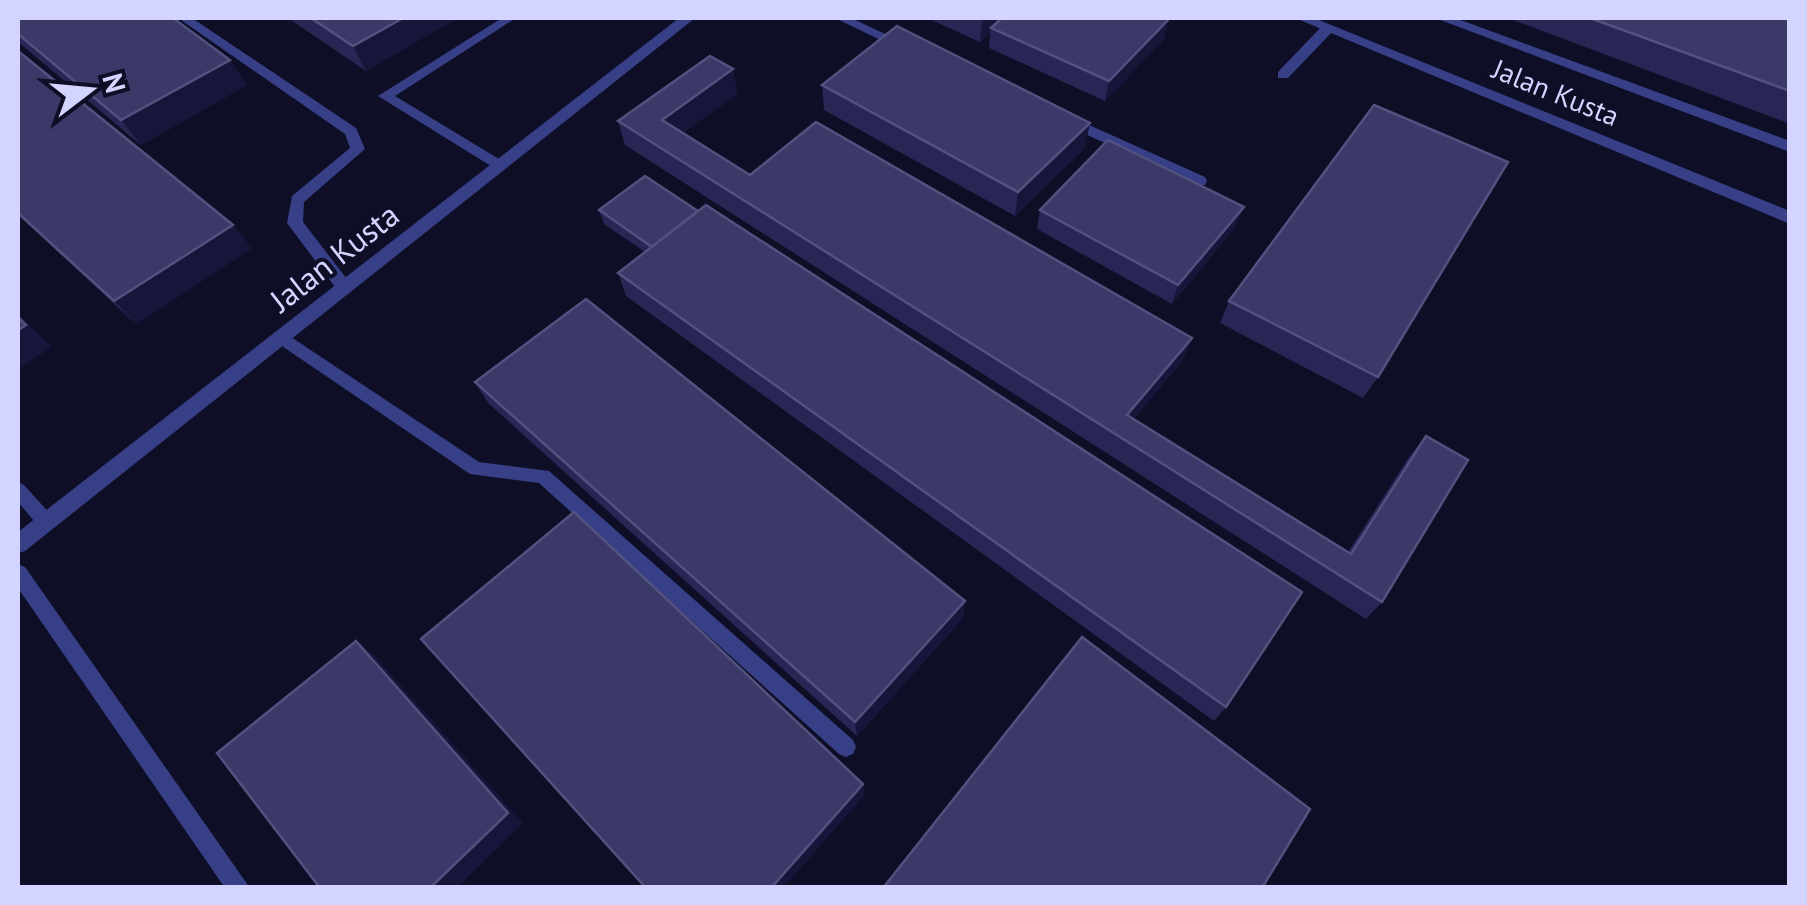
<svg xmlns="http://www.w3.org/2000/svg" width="1807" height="905" font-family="'PT Sans',sans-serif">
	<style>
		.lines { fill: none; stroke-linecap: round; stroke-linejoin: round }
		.service { fill: #373f87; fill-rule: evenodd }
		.minor { fill: #373f87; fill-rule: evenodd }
		.tertiary { fill: #373f87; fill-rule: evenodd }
		.wall { fill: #292655 }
		.shaded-wall { fill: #16153a }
		.building { fill: #3b3967; stroke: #53517f; stroke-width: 2.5 }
		.labels { text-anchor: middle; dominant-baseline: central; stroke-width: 8; stroke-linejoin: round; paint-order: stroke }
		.far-street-label { font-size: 28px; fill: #d3d4ff; stroke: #0e0e26 }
		.street-label { font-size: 32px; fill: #d3d4ff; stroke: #0e0e26 }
	</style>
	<rect width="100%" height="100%" fill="#0e0e26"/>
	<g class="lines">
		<g class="service">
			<path d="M178 18H192L356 128 365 149 304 202 303 222 350 283 352 287 350 291H338L287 223 292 196 350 148 345 134Z"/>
			<path d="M502 18H516L395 96 504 162V170L499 171 378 96Z"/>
			<path d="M835 18H851L911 46 909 49H899Z"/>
			<path d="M1328 24 1334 28 1333 31 1288 78H1278V72L1323 25Z"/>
			<path d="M1069 116 1205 177 1207 181 1205 185H1195L1064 124 1062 121Z"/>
			<path d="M282 331 479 462 549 471 853 740 856 747 853 754 846 757 839 754 539 483 470 474 276 342 274 337 276 332Z"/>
			<path d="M18 482 24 485 52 516 55 522 52 528 46 530 40 528 18 502Z"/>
			<path d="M18 564 25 567 250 888H225L18 588Z"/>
		</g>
		<path class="minor" d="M1435 18H1455L1790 141V152Z"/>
		<g class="tertiary">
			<path d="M679 18H695L25 551 18 553V532Z"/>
			<path d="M1295 18H1314L1790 211V224Z"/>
		</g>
	</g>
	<g class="wall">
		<path d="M18 18 230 60 247 85 141 145 18 42Z"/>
		<path d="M288 18H457L366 71Z"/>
		<path d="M927 18H1165L1164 39 1105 101 989 48 990 33 980 42Z"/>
		<path d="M1508 18H1790V124Z"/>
		<path d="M18 51 252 248 136 324 18 215Z"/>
		<path d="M733 69 737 94 683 133 750 175 1183 360 1134 419 1348 552 1409 457 1426 436 1382 602 1366 619 625 145 618 121Z"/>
		<path d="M822 85 1085 148 1015 216 824 110Z"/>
		<path d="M645 176 1226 707 1214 721 626 296 618 273 645 252 604 224 599 210Z"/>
		<path d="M1040 210 1236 226 1172 304 1037 229Z"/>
		<path d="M1229 301 1378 377 1363 398 1220 323Z"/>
		<path d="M475 382 965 601 963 618 857 736 488 403Z"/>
	</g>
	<g class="shaded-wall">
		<path d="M403 18H457L366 71 353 46Z"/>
		<path d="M986 18H1007L991 28 990 33 980 42 982 22Z"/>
		<path d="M1169 19 1164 39 1105 101 1109 81Z"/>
		<path d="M230 60 247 85 141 145 121 120Z"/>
		<path d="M733 69 737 94 668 144 662 120Z"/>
		<path d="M1090 123 1085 148 1015 216 1018 192Z"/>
		<path d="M1244 207 1236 226 1172 304 1178 285Z"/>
		<path d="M233 225 252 248 136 324 114 301Z"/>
		<path d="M18 314 52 347 18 369Z"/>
		<path d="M1192 338 1183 360 1120 436 1127 415Z"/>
		<path d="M965 601 963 618 857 736 855 722Z"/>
		<path d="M356 641 375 656 523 823 457 888H430Z"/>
		<path d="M863 784 865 795 783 888H771Z"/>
	</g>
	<g class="building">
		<path d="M18 18H173L230 60 121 120 18 34Z"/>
		<path d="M311 18H403L353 46Z"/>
		<path d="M1002 18H1165L1169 19 1109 81 991 28Z"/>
		<path d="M1590 18H1790V91Z"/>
		<path d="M897 26 1090 123 1018 192 822 85Z"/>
		<path d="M18 51 233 225 114 301 18 213Z"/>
		<path d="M710 56 733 69 662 120 750 175 816 122 1192 338 1127 415 1351 554 1426 436 1468 460 1382 602 618 121Z"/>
		<path d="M1374 105 1508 162 1378 377 1229 301Z"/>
		<path d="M1108 140 1244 207 1178 285 1040 210Z"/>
		<path d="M645 176 698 211 652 247 599 210Z"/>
		<path d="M706 205 1302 592 1226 707 618 273Z"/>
		<path d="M586 299 965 601 855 722 475 382Z"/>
		<path d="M18 317 26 325 18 330Z"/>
		<path d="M574 512 863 784 771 888H646L421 639Z"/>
		<path d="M1082 637 1310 809 1262 888H883Z"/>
		<path d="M356 641 508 813 430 888H320L217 753Z"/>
	</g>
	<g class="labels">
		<g class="far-street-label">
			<text transform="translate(1556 92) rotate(22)">Jalan Kusta</text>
		</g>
		<g class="street-label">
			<text transform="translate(334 257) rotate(-38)">Jalan Kusta</text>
		</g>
	</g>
	<rect width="1807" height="905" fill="none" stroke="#d3d4ff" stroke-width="40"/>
	<g transform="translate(90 90) rotate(74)" stroke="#0e0e26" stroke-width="8" paint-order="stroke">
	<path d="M0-8L18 38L0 25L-18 38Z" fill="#d3d4ff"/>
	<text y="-15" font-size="28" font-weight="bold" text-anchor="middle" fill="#d3d4ff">N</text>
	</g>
</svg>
